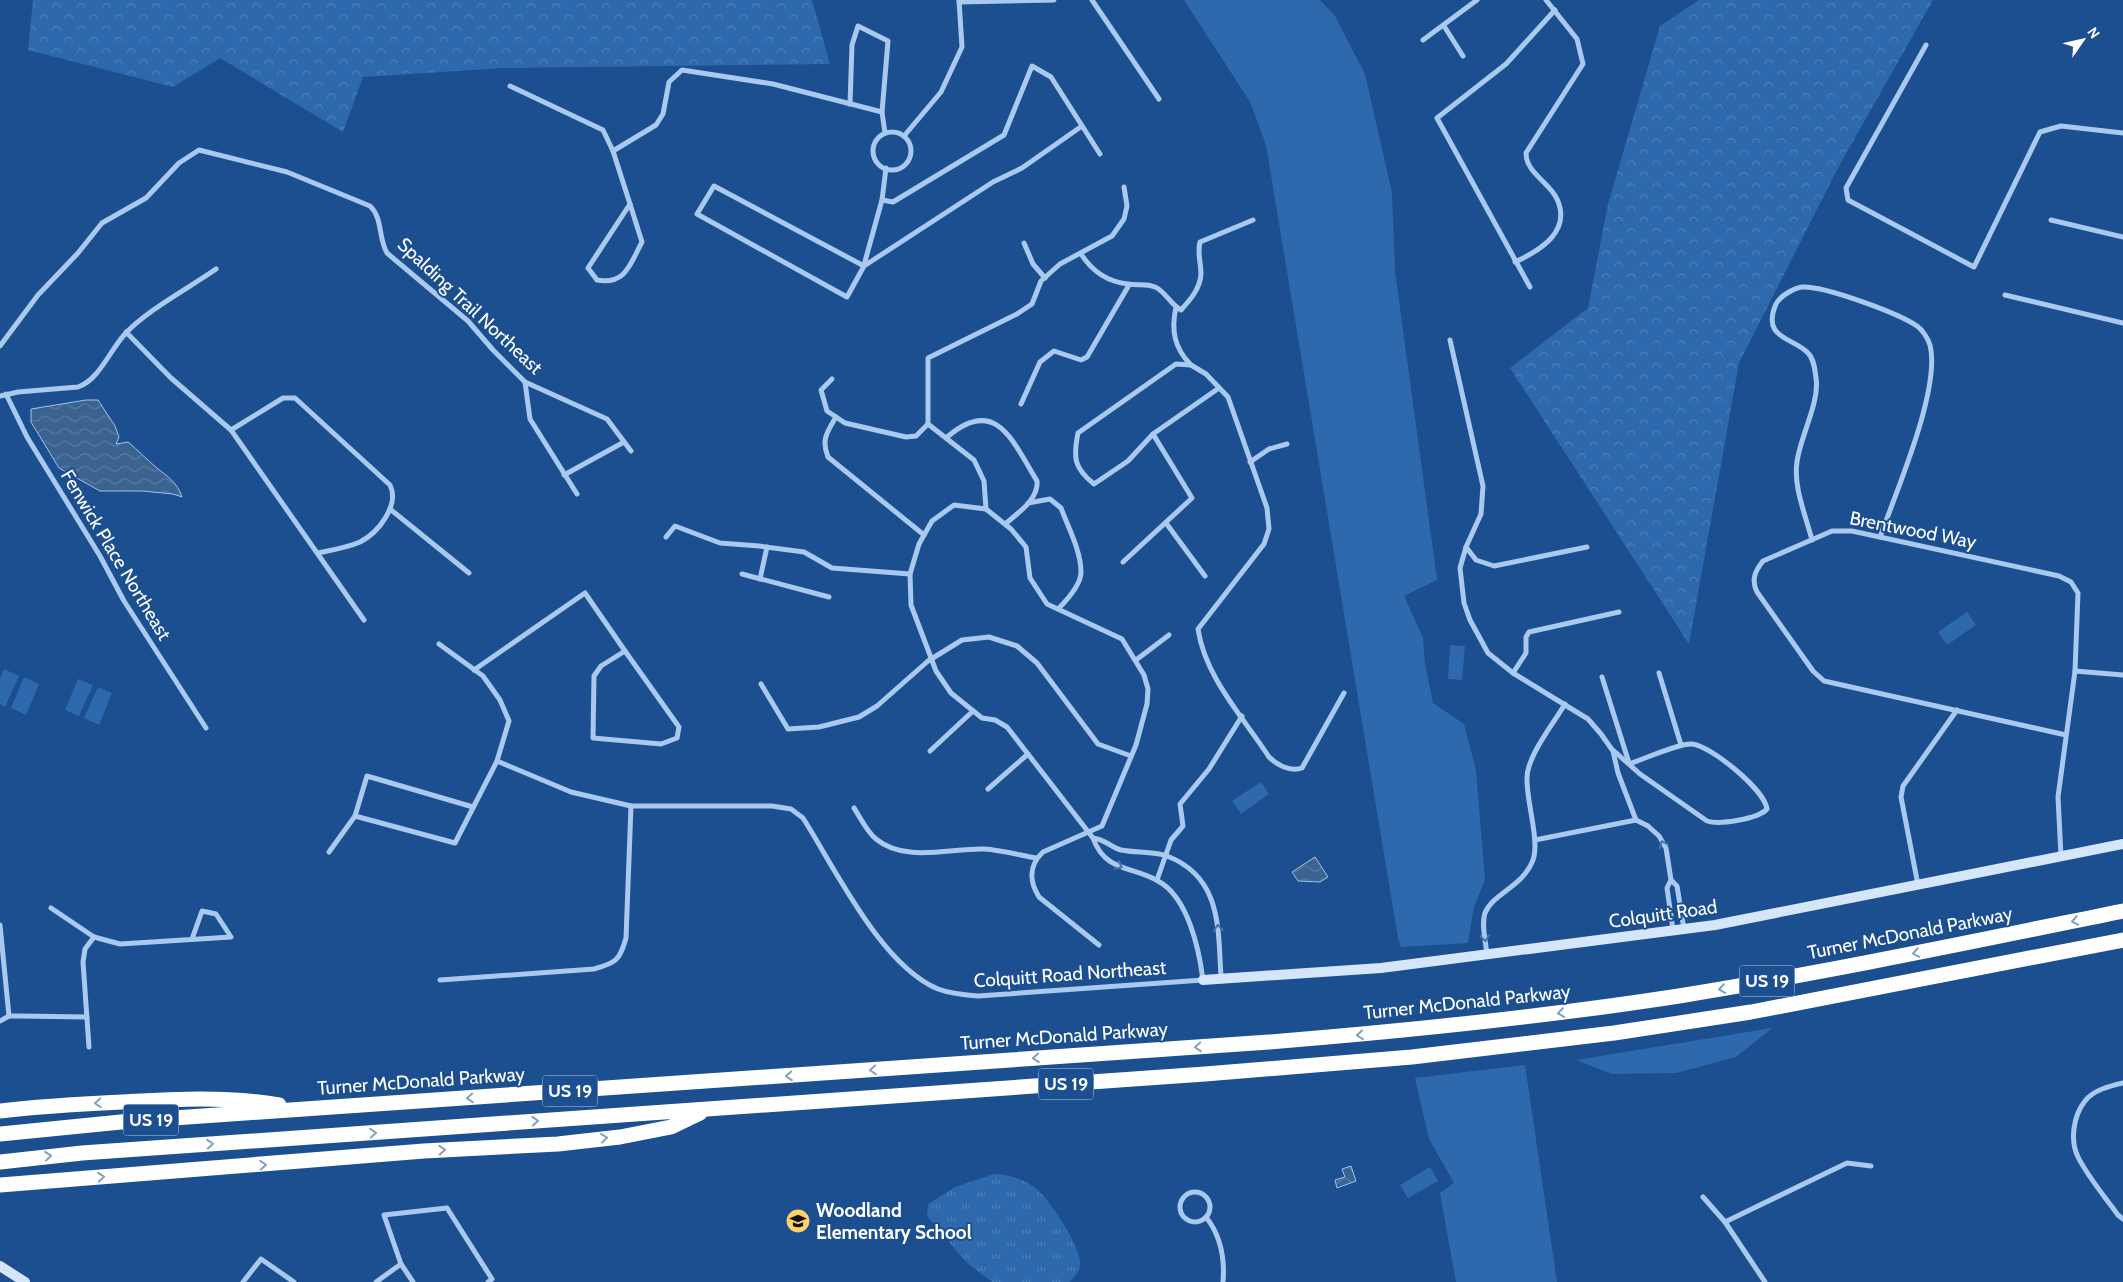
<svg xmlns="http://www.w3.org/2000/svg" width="2123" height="1282" font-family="Cabin,sans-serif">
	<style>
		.grass { fill: #2e69ad }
		.forest { fill: url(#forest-crowns) }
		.park { fill: url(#park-tufts) }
		.water { fill: url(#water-waves); stroke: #9cc4f0 }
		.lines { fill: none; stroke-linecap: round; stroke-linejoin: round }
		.street { stroke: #a9c9ee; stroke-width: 5 }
		.secondary { stroke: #d6e6fa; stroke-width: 10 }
		.highway { stroke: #fff; stroke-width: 15 }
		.oneway { stroke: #4674ac }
		.oneway2 { stroke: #829ec1 }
		.labels { text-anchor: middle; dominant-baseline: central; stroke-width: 4; stroke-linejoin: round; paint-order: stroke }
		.shield { fill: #1b4f8f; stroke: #bbcadd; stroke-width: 1 }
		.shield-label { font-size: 18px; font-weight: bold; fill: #fff }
		.street-label { font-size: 19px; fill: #fff; stroke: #1b4f8f }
		.poi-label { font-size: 19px; font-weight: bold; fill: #fff; stroke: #1b4f8f; text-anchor: start }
	</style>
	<defs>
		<pattern id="forest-crowns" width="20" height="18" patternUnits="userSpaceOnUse" patternTransform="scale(1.25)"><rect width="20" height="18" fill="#2e69ad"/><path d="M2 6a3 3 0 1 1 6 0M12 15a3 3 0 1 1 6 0" fill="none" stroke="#4d80b9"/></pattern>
		<pattern id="park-tufts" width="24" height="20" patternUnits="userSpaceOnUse" patternTransform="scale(1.25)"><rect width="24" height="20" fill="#2e69ad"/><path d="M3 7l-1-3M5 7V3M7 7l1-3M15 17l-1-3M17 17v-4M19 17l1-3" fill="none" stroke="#4d80b9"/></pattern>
		<pattern id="water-waves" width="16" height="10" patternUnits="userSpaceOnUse" patternTransform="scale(1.25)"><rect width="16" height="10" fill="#3c6290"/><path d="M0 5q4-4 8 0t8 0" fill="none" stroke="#597aa1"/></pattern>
	</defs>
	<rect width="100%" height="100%" fill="#1b4f8f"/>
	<g class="grass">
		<path d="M1184 0H1320L1335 16 1365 74 1392 193 1395 271 1437 580 1404 596 1423 638 1425 663 1433 703 1464 724 1476 770 1485 880 1474 907 1468 943 1401 947 1398 938 1266 145 1250 102Z"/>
		<path d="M1967 612 1976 625 1947 645 1938 632Z"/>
		<path d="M1450 645 1465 646 1462 680 1448 679Z"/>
		<path d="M4 669 19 676 5 707 0 704V679Z"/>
		<path d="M24 677 39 684 26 715 11 708Z"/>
		<path d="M78 679 93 685 79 716 65 710Z"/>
		<path d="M98 687 112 693 99 725 84 718Z"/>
		<path d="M1261 782 1269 794 1241 814 1232 801Z"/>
		<path d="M1772 1028 1736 1057 1676 1073 1612 1074 1576 1060Z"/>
		<path d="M1525 1065 1557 1282H1456L1440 1193 1454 1183 1429 1139 1415 1078Z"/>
		<path d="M1430 1167 1438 1181 1408 1198 1400 1185Z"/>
	</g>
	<g class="forest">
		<path d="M33 0H812L830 64 504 68 363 77 343 132 220 58 173 87 28 50Z"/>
		<path d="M1699 0H1933L1839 166 1739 363 1689 644 1510 368 1588 308 1608 204 1660 26Z"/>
	</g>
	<path class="park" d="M994 1174C1010 1175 1021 1178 1034 1187 1048 1196 1080 1246 1080 1262 1081 1271 1075 1276 1070 1282H992L966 1262 927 1216 928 1204 955 1187Z"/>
	<g class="water">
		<path d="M86 400H98L115 426 119 437 116 444 128 442C138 450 147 460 157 468 168 477 177 482 182 497L173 494 142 491H100L59 468 31 422V409Z"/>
		<path d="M1315 857 1328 877 1320 882 1298 881 1292 872Z"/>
		<path d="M1351 1166 1356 1181 1337 1188 1335 1180 1345 1177 1342 1169Z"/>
	</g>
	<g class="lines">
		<g class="street">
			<path d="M1092 0 1159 99"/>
			<path d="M959 2 1054 0"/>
			<path d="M1444 26 1463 56"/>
			<path d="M1423 40 1477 0"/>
			<path d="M1926 45 1846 188 1848 200 1974 267 2040 132 2061 126 2123 133"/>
			<path d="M510 86 603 130 613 151 630 204"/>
			<path d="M850 104 852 45 858 26 888 41 882 112"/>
			<circle cx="892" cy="151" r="19"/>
			<path d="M904 136 941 92 962 47 959 0"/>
			<path d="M613 151 656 125 663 114 669 82 682 70 773 84 882 112 885 133"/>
			<path d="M714 186 864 266 847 297 697 214Z"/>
			<path d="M882 200 893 202 1004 135 1032 66 1051 77 1100 154"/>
			<path d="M630 204 642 242C630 264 626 285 597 280L588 268Z"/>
			<path d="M2051 220 2123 237"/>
			<path d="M1024 243 1033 264 1045 278"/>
			<path d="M1081 254C1092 271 1107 282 1128 284 1137 286 1146 283 1155 287 1165 291 1170 304 1181 310 1190 300 1200 289 1201 274 1201 263 1197 253 1200 242L1253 220"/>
			<path d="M1515 262C1539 251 1572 232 1557 199 1549 182 1526 173 1526 153L1583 64 1577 39 1546 0"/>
			<path d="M864 265 882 200 886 168"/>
			<path d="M864 266 993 182 1022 168 1082 126"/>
			<path d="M1530 287 1437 118 1506 64 1555 10"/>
			<path d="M2005 295 2123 323"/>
			<path d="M1176 307C1171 330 1174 348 1191 365"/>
			<path d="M126 332 171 378 231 430 364 620"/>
			<path d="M1450 340 1483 486 1481 514 1466 547 1460 568 1464 603 1470 620 1488 653 1513 673 1588 719 1601 734 1613 751 1618 773 1636 820"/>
			<path d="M0 346 38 295 78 253 102 223 146 198 179 163 199 150 287 172 370 206C383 218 378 238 387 253L468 321 493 350 525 382 607 419 631 451"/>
			<path d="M832 379 821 390 827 411 845 423 906 437 916 436 928 424"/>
			<path d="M525 382 530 419 577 494"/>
			<path d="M6 394 27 437 100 556 124 601 206 728"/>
			<path d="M0 396 18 392 78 387C99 380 110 350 125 334 147 310 189 288 216 269"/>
			<path d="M1021 404 1040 362 1054 351 1081 360 1087 357 1129 285"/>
			<path d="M836 417C827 432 821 440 828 457L924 535"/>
			<path d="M231 430 283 398H295L390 485C400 505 378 533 360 542 346 548 332 550 318 553"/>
			<path d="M1153 434 1219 388"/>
			<path d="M946 438C996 394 1013 442 1037 481 1039 499 1018 513 1005 524"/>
			<path d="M1250 462 1269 449 1287 444"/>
			<path d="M564 475 624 442"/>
			<path d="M1028 503 1050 499 1061 508C1068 527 1081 551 1081 572 1081 585 1067 600 1058 609"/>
			<path d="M390 509 469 573"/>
			<path d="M1166 523 1205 576"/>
			<path d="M666 537 675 526 720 543 759 546 804 552 832 568 910 574"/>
			<path d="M1812 540C1806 516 1793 487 1797 462 1800 437 1820 402 1816 378 1815 370 1814 359 1808 353 1793 337 1761 339 1776 304 1780 296 1795 287 1804 287 1827 287 1898 313 1917 326 1923 330 1928 339 1930 345 1941 389 1896 492 1880 537"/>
			<path d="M1466 547 1476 560 1494 566 1587 547"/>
			<path d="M1123 562 1192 498 1153 434 1128 461 1094 484C1074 468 1073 458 1078 433L1176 364 1191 365 1206 374 1228 397 1267 508 1269 529 1264 544 1198 629C1205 677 1243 717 1269 757 1277 765 1290 772 1302 768L1344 693"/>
			<path d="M742 574 829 597"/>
			<path d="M760 579 767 547"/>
			<path d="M625 651 679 727 677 738 661 744 593 738 594 676 601 666Z"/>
			<path d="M1136 660 1169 635"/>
			<path d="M474 670 585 593 625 651"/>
			<path d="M2075 671 2123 675"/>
			<path d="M1513 673 1526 653V637L1529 632 1619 612"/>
			<path d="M1659 673 1681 745"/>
			<path d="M1602 677 1629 763"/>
			<path d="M761 684 788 729 819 727 859 717 877 706 928 661 962 640 989 637 1017 646 1037 663 1098 744 1131 756"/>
			<path d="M930 751 973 711"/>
			<path d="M1614 751 1640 774 1707 821C1719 825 1758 819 1767 809 1764 789 1711 746 1692 744 1679 743 1644 759 1629 764"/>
			<path d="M497 761 571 792 631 806H772L791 809 803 818C836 870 881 965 938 989 951 994 965 995 978 996L1203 980C1199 949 1188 897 1158 881 1132 866 1105 872 1093 838L1007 727 995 720 982 718 951 693 936 671 911 605 910 574 919 544 932 521 954 505 986 509"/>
			<path d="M988 789 1028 754"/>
			<path d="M854 808C860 817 867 832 876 839 905 863 950 848 984 849 1001 850 1019 855 1036 858"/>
			<path d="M355 816 455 843 497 761 509 721 500 700 483 676 439 644"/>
			<path d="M1093 838C1104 839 1111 847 1121 850 1136 853 1153 851 1167 856 1222 877 1218 929 1221 977"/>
			<path d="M1535 840 1636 820 1648 826 1659 836 1666 848 1671 880 1677 886 1684 929"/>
			<path d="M329 852 355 816 367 776 473 807"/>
			<path d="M2061 856 2058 797 2075 671 2078 593 2071 582 2059 576 1852 531H1832L1763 561C1755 571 1751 580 1757 592L1813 671 1824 681 2066 735"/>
			<path d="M1157 880 1171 840 1183 826 1180 804 1209 769 1242 716"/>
			<path d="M1671 880 1667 888 1673 930"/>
			<path d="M1918 885 1901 797 1903 786 1957 710"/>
			<path d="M51 908 94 937 120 944 231 937 216 914 202 911 192 939"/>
			<path d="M0 925 9 1016"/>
			<path d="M1099 945 1039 897C1029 881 1029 865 1043 852L1102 826 1136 745 1147 704 1148 689 1144 675 1122 639 1047 604 1030 578 1026 547 1011 529 986 509 984 481 974 460 928 424V358L1017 314 1032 304 1041 281 1060 264 1112 236 1124 219 1127 206 1124 187"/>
			<path d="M1487 955C1486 942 1481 925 1485 913 1493 893 1523 887 1533 860 1540 841 1526 800 1527 778 1527 756 1554 723 1565 704"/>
			<path d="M440 980 594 969C616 963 620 960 626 938L631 806"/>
			<path d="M0 1021 9 1016H18L87 1017"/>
			<path d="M89 1047 83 962 85 949 94 937"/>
			<path d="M2123 1083C2110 1086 2093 1090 2085 1101 2073 1116 2070 1141 2078 1157 2088 1177 2105 1197 2118 1215L2123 1219"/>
			<circle cx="1195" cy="1207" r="15"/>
			<path d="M1703 1197 1725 1222 1765 1282"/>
			<path d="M1206 1217C1221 1236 1225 1258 1223 1282"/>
			<path d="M1725 1222 1847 1163 1871 1166"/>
			<path d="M401 1264 413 1282"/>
			<path d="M243 1282 261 1259 294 1282"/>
			<path d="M376 1282 401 1264 384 1215 447 1208 492 1279 488 1282"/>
		</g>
		<g class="secondary">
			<path d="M1203 980 1381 968 1715 925 2123 844"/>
			<path d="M0 1266 25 1282"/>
		</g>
		<g class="highway">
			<path d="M0 1111C41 1106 81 1104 122 1102 175 1099 227 1096 279 1105"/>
			<path d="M0 1134 131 1121 1269 1042C1406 1031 1543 1017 1679 996 1828 972 1975 941 2123 911"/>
			<path d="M0 1162 82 1153 1205 1074 1412 1057 1614 1033 1751 1012 2123 940"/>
			<path d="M0 1185 424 1151 558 1144 620 1137 671 1127 700 1113"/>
		</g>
	</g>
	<defs><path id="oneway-chevron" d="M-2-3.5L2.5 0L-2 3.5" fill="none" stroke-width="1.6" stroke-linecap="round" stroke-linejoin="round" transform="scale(1.25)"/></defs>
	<g class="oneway">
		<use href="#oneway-chevron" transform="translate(1663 844) rotate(-115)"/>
		<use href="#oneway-chevron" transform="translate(1119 866) rotate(27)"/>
		<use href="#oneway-chevron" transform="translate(1218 928) rotate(-94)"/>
		<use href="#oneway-chevron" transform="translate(1485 938) rotate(84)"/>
	</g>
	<g class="oneway2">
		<use href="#oneway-chevron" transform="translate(2075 921) rotate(169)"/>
		<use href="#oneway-chevron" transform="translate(1916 953) rotate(169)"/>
		<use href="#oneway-chevron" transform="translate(1722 989) rotate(171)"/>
		<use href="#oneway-chevron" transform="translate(1561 1013) rotate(172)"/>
		<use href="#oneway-chevron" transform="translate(1360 1035) rotate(175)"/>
		<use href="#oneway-chevron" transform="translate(1198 1047) rotate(176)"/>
		<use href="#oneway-chevron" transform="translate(1036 1058) rotate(176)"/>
		<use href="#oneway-chevron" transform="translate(873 1070) rotate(176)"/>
		<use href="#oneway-chevron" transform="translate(789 1076) rotate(176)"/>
		<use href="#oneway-chevron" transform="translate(470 1098) rotate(176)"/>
		<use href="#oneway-chevron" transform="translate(98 1103) rotate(177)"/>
		<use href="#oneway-chevron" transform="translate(535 1121) rotate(-4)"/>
		<use href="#oneway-chevron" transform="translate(373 1133) rotate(-4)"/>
		<use href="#oneway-chevron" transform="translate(604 1138) rotate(-7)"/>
		<use href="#oneway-chevron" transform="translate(210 1144) rotate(-4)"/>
		<use href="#oneway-chevron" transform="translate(442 1150) rotate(-3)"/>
		<use href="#oneway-chevron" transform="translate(48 1156) rotate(-6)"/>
		<use href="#oneway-chevron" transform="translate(263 1165) rotate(-4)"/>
		<use href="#oneway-chevron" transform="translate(101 1177) rotate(-4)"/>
	</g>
	<defs>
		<symbol id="school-disc" viewBox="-11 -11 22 22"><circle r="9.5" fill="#ffd166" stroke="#1b4f8f"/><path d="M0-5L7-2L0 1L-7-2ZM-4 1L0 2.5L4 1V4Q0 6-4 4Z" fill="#111"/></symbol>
	</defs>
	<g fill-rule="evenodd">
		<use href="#school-disc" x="784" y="1207" width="28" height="28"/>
	</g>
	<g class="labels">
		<g class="shield">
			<rect x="1739.5" y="965.5" width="55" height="31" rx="4"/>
			<rect x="1038.5" y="1068.5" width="55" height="31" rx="4"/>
			<rect x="542.5" y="1075.5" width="55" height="31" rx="4"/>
			<rect x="123.5" y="1104.5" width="55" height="31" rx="4"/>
		</g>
		<g class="shield-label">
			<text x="1767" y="981">US 19</text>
			<text x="1066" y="1084">US 19</text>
			<text x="570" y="1091">US 19</text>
			<text x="151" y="1120">US 19</text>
		</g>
		<g class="street-label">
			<text transform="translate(470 306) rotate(43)">Spalding Trail Northeast</text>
			<text transform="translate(1913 530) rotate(11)">Brentwood Way</text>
			<text transform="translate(116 555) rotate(59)">Fenwick Place Northeast</text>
			<text transform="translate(1663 914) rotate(-8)">Colquitt Road</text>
			<text transform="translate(1910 933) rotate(-11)">Turner McDonald Parkway</text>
			<text transform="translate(1070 974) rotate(-4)">Colquitt Road Northeast</text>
			<text transform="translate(1467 1002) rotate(-6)">Turner McDonald Parkway</text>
			<text transform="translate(1064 1036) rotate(-4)">Turner McDonald Parkway</text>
			<text transform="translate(421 1081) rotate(-4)">Turner McDonald Parkway</text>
		</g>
		<g class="poi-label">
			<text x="816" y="1210">Woodland<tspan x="816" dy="22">Elementary School</tspan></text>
		</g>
	</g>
	<g transform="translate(2083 40) rotate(56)" stroke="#1b4f8f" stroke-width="4" paint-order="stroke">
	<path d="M0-4L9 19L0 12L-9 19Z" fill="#ffffff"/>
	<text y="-8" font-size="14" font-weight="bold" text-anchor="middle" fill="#ffffff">N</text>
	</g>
</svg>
